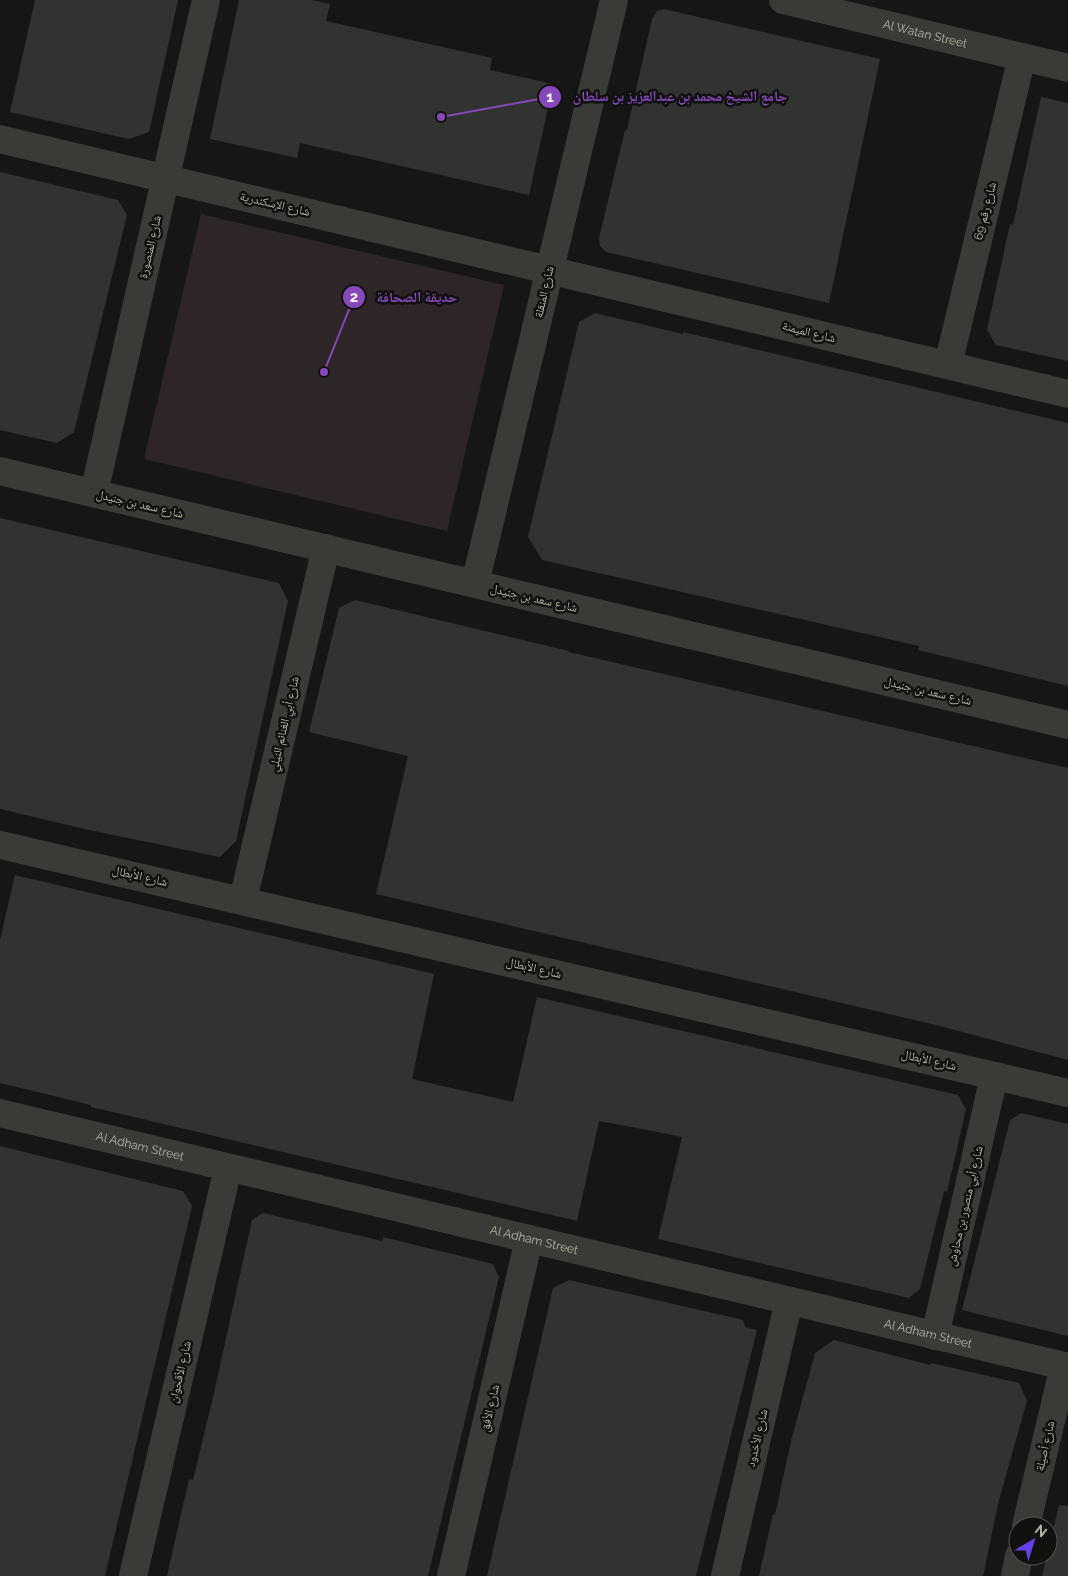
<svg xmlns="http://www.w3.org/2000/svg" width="1068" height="1576" font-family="Raleway,'Noto Naskh Arabic',sans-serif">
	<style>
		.green { fill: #2e2528 }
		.building { fill: #313330 }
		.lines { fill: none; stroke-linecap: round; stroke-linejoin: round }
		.street { stroke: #393b36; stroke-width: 28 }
		.labels { text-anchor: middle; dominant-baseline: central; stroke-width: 5; stroke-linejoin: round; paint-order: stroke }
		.street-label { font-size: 12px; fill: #b2b6a8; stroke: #111210 }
		.leader { fill: none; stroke: #8648ba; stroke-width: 2 }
		.callout-dot { fill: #8648ba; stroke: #111210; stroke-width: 2 }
		.mark-label { font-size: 15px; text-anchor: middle; font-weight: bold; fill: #fff }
		.callout-label { font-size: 14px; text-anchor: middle; font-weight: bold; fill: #8648ba; stroke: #111210; stroke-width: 5; stroke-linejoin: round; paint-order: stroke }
	</style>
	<rect width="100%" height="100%" fill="#161715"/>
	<path class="green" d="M201 214 504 285 447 531 144 459Z"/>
	<g class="building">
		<path d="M35 0H178L149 132 129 139 10 112Z"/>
		<path d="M239 0H312L330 4 326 21 492 58 490 70 553 84 529 195 300 143 297 158 210 139Z"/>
		<path d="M664 9 880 59 829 303 606 252 600 246 599 238 625 130H627L652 19 657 11Z"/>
		<path d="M1041 97 1068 103V361L996 345 987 330 1010 224 1013 225Z"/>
		<path d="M0 172 118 200 127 215 74 432 57 443 0 430Z"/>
		<path d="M595 313 683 334V332L1068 423V686L918 650 919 646 542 560 528 537 579 322Z"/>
		<path d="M0 518 279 583 288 601 236 841 220 857 89 830 0 809Z"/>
		<path d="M355 600 569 651V652L1068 768V1060L936 1025 376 894 408 756 309 732 339 608Z"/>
		<path d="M15 875 434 974 412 1079 513 1102 537 997 958 1095 966 1109 947 1192 944 1191 920 1289 909 1298 658 1239 682 1137 658 1132 599 1121 577 1221 91 1107V1105L0 1083V940Z"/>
		<path d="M1021 1113 1068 1124V1336L962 1310 1010 1120Z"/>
		<path d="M0 1146 183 1191 192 1206 105 1576H0Z"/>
		<path d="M263 1213 382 1241 383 1237 493 1264 499 1277 428 1576H167L189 1479 193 1480 214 1393 252 1220Z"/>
		<path d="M569 1280 743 1320 745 1327 757 1330 696 1576H487L553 1288Z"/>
		<path d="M834 1340 930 1365 931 1363 1019 1383 1027 1401 999 1500 983 1576H759L773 1514 775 1515 791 1441 815 1353Z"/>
		<path d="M1059 1505 1068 1506V1576H1042Z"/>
	</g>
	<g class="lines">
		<g class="street">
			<path id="s1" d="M783 0 1068 68"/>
			<path d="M0 139 1068 394"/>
			<path d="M948 365 1022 57"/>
			<path d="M0 471 1068 725"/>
			<path d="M94 493 206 0"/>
			<path d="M475 584 614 0"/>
			<path d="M0 845 1068 1093"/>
			<path d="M243 900 326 548"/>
			<path id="s2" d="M0 1113 1068 1367"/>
			<path d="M935 1336 994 1076"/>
			<path d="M1026 1526 1064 1366"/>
			<path d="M133 1576 228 1168"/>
			<path d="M451 1576 529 1239"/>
			<path d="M725 1576 789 1301"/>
			<path d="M1015 1576 1019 1556"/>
		</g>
	</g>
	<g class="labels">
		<g class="street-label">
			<text stroke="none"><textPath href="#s1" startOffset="146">Al Watan Street</textPath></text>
			<text transform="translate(275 204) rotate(13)">شارع الإسكندرية</text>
			<text transform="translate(985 211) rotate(-76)">شارع رقم 69</text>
			<text transform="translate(150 247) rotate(-77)">شارع المنصورة</text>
			<text transform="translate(544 292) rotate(-77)">شارع المنقلة</text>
			<text transform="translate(809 332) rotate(14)">شارع الميمنة</text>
			<text transform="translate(140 504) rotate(13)">شارع سعد بن جنيدل</text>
			<text transform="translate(534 598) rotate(13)">شارع سعد بن جنيدل</text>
			<text transform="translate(928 691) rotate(13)">شارع سعد بن جنيدل</text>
			<text transform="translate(284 724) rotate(-77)">شارع أبي الغنائم النيلي</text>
			<text transform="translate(140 876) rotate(13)">شارع الأبطال</text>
			<text transform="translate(534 968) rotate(13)">شارع الأبطال</text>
			<text transform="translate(929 1060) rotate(13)">شارع الأبطال</text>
			<text stroke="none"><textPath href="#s2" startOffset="144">Al Adham Street</textPath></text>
			<text transform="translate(965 1206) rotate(-77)">شارع أبي منصور بن محاوش</text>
			<text stroke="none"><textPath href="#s2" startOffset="549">Al Adham Street</textPath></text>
			<text stroke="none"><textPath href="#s2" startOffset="954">Al Adham Street</textPath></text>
			<text transform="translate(180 1372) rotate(-77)">شارع الأقحوان</text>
			<text transform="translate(490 1408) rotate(-77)">شارع الأفق</text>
			<text transform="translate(757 1438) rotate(-77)">شارع الأخدود</text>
			<text transform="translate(1045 1446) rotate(-77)">شارع أصيلة</text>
		</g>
	</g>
	<path class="leader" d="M441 117L550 97M324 372L354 297"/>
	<g class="callout-dot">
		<circle cx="441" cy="117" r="5"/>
		<circle cx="324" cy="372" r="5"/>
		<circle cx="550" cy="97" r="12"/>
		<circle cx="354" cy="297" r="12"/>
	</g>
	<g class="mark-label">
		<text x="550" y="102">1</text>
		<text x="354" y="302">2</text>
	</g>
	<g class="callout-label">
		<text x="680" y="101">جامع الشيخ محمد بن عبدالعزيز بن سلطان</text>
		<text x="417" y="302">حديقة الصحافة</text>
	</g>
	<g transform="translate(1033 1541) rotate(38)"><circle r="24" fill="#111210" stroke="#51544d"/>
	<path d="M0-4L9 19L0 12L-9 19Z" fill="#643ee6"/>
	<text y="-8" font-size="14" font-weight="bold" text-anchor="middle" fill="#b2b6a8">N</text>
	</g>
</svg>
